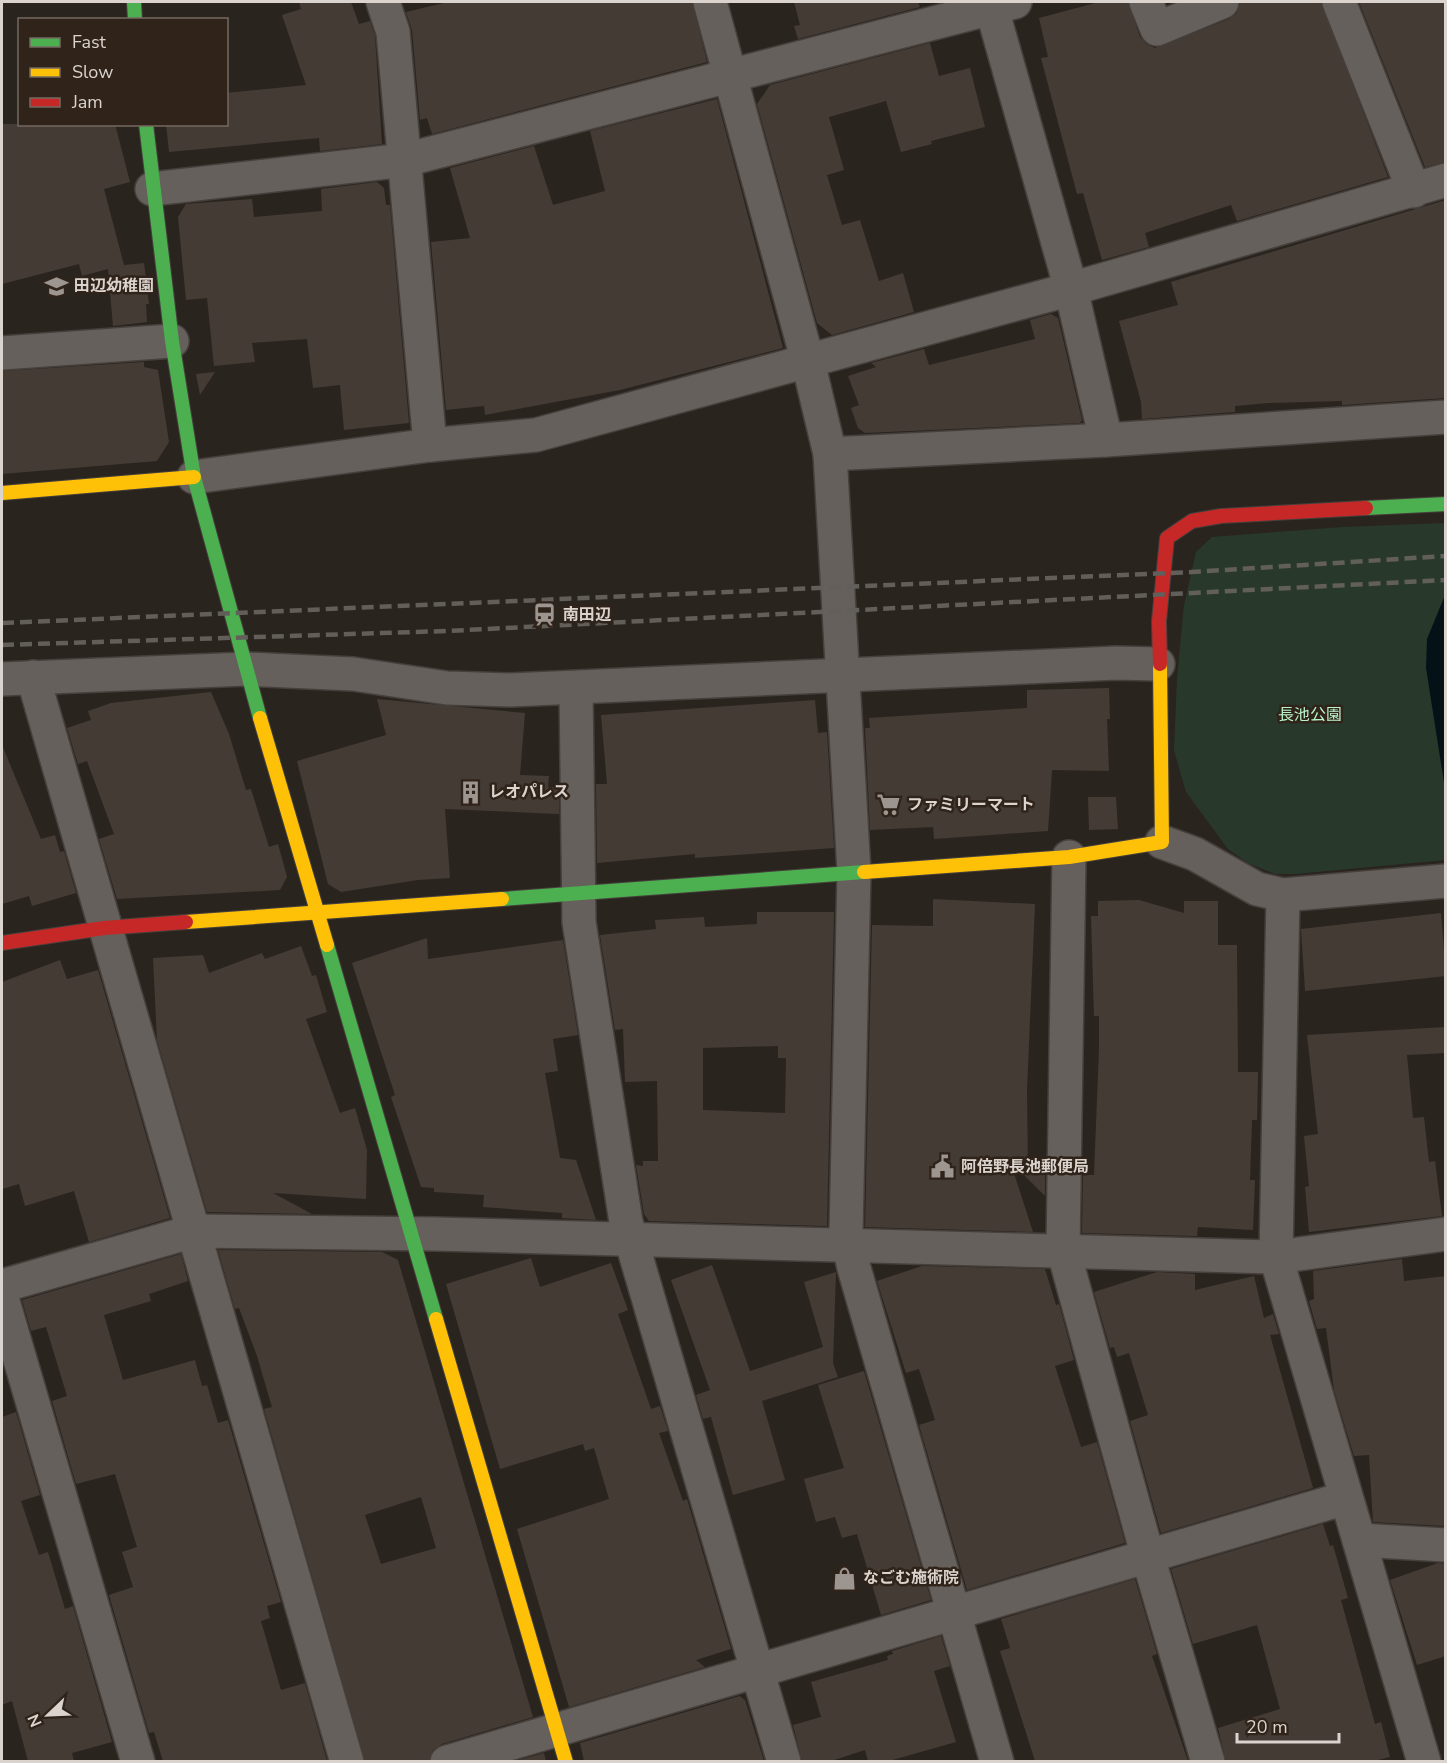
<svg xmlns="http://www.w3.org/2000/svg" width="1447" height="1763" font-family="'Nunito Sans','Noto Sans JP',sans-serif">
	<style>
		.green { fill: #28392c }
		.water { fill: #041218 }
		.building { fill: #443b35; fill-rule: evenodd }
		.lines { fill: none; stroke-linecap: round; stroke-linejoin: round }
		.street-casing { stroke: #46403d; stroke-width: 36 }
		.fast-casing { stroke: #46403d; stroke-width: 16 }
		.slow-casing { stroke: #46403d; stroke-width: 16 }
		.jam-casing { stroke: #46403d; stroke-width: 16 }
		.street { stroke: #65605b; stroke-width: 33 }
		.fast { stroke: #4caf50; stroke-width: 14 }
		.slow { stroke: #ffc107; stroke-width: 14 }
		.jam { stroke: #c62828; stroke-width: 14 }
		.rail { stroke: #625e5a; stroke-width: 4.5; stroke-dasharray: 12 6; stroke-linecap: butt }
		.labels { text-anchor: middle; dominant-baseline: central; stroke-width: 5; stroke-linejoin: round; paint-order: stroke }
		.poi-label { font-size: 16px; font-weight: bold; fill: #dbd3cd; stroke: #2f231a; text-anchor: start }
		.park-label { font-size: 16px; fill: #baf4ca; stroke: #2f231a }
	</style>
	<rect width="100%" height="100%" fill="#2a241f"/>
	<path class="green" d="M1445 523V860L1295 874H1275L1248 863 1228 849 1186 792 1174 750 1177 679 1184 605 1196 552 1212 537 1343 527Z"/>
	<path class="water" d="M1445 595V789L1426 668 1427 639Z"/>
	<g class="building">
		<path d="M299 2H351L359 24 370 21 375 36 382 144 320 151 319 138 169 152 166 124H226V93L306 85 282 15 301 9Z"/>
		<path d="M448 2H692L707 62 432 134 427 118 420 120 412 30 406 12Z"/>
		<path d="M794 2H918L920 7 798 39 794 26 800 25Z"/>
		<path d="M1099 2H1128L1140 37 1146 44 1155 48 1229 19 1237 13 1240 2H1321L1388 177 1237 221 1231 205 1145 233 1149 247 1102 260 1083 193 1077 194 1041 58 1048 57 1039 18Z"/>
		<path d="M1359 2H1446V162L1425 167Z"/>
		<path d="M930 43 939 76 970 68 985 127 931 141 932 144 901 152 886 101 829 117 844 170 827 175 842 225 860 220 879 281 903 273 914 312 832 335 817 323 757 104 770 85Z"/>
		<path d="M717 99 783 348 620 390 485 415 484 406 446 410 431 242 470 238 450 168 534 146 553 205 605 191 590 131Z"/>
		<path d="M2 124H115L130 182 104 189 124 265 144 263 149 304H146L147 322 113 326 108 269 82 276 79 264 2 284Z"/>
		<path d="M377 182 384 188 386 205H390L409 423 344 430 340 385 313 388 307 339 252 343 255 362 214 366 207 298 186 300 178 217 186 204 252 199 254 217 322 211 321 189Z"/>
		<path d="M1446 200V398L1342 405V401L1268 403 1235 406V412L1142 419 1141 402 1119 321 1178 305 1171 282Z"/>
		<path d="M1051 314 1058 318 1082 420 1080 423 865 433 858 428 851 408 859 405 848 376 876 367 871 363 924 349 929 365 1035 339 1030 320Z"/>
		<path d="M144 362V367L158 370 169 442 157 461 2 474V371Z"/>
		<path d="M215 372 200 395 196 374Z"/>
		<path d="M1109 688 1110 719H1107L1109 771 1052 770 1048 831 934 839 933 827 870 830 865 728H870L869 718 1027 708V690Z"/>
		<path d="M211 692 229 734 246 790 251 789 269 847 278 844 287 877 280 890 117 899 99 839 114 834 87 761 78 764 67 728 91 720 88 711 111 703Z"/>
		<path d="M377 699 525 713 520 775 549 776 548 787H559V814L445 809 450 878 418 880 341 892 328 884 297 761 386 735Z"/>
		<path d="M815 700 818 733 827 732 834 848 695 858V854L597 863 596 784H607L601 715Z"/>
		<path d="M2 745 41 839 55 835 60 852 64 851 76 893 32 906 29 896 2 904Z"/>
		<path d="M1088 797H1116L1118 829 1089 830Z"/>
		<path d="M933 899 1035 904 1027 1089 1028 1174 1045 1175V1196L1010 1161 1033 1232 865 1227 872 925 933 926Z"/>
		<path d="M1139 900 1184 913V901H1218V945H1237L1238 1072H1258L1257 1120H1252L1250 1180H1255L1253 1230 1198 1227 1197 1236 1082 1233 1083 1175H1094L1099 1048V1016H1094L1091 916H1098V901Z"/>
		<path d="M757 912H834L827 1226 649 1221 644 1214 636 1165 643 1166V1161H658L657 1081 625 1082 623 1029 615 1030 600 935 656 929 655 920 704 917 705 927 757 924ZM778 1046V1058H786L785 1113 703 1110V1048Z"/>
		<path d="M1441 913 1446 976 1305 991 1301 929Z"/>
		<path d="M427 938 428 959 563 940 578 1035 553 1039 558 1071 545 1073 560 1158 576 1160 596 1220 562 1218V1213L483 1207 484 1195 434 1192V1188L421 1187 391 1097 395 1095 352 963Z"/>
		<path d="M301 946 312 976 316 975 327 1012 306 1019 340 1113 355 1108 367 1150 366 1199 273 1193 312 1214 207 1212 157 1040 153 958 203 955 209 973 262 953 265 959Z"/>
		<path d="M60 960 67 979 98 970 170 1218 89 1242 74 1191 25 1206 19 1184 2 1189V982Z"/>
		<path d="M1446 1027V1053L1407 1055 1413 1118 1424 1117 1429 1162 1435 1161 1442 1216 1309 1232 1305 1187 1309 1186 1304 1136 1318 1134 1307 1035Z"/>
		<path d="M218 1250 382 1252 398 1260 533 1717 442 1744 433 1750 429 1761H365L264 1409 272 1407 257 1356 239 1308 235 1309ZM421 1497 436 1548 381 1564 365 1515Z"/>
		<path d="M181 1254 188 1281 149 1294 151 1301 104 1315 123 1380 195 1360 202 1386 207 1385 218 1423 228 1420 281 1602 267 1606 270 1618 261 1621 281 1690 305 1683 327 1761H163L154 1732 149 1733 109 1595 133 1587 122 1552 137 1547 115 1474 76 1484 52 1401 67 1396 46 1327 31 1331 22 1300Z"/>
		<path d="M531 1258 540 1287 611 1263 628 1310 618 1314 651 1409 660 1406 668 1431 659 1433 683 1501 687 1499 731 1649 696 1660 705 1667 569 1707 517 1529 609 1499 594 1448 585 1451 583 1444 500 1469 446 1284Z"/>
		<path d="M1402 1259 1404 1281 1446 1276V1526L1373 1522 1369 1455 1354 1456 1334 1390 1326 1328 1317 1329 1309 1301 1314 1299 1313 1271Z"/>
		<path d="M712 1265 750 1371 823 1347 804 1282 836 1272 833 1363 838 1377 762 1401 785 1480 733 1495 711 1417 703 1419 696 1395 710 1390 671 1280Z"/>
		<path d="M922 1266 1045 1269 1056 1305 1059 1304 1074 1360 1055 1366 1081 1447 1097 1442 1125 1543 967 1590 919 1425 935 1420 919 1369 906 1373 877 1281Z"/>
		<path d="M1157 1272 1195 1274V1290L1254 1276 1264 1318 1273 1314 1279 1334 1270 1335 1313 1488 1161 1533 1130 1421 1148 1415 1129 1353 1117 1357 1114 1347 1110 1348 1094 1292Z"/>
		<path d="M864 1371 931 1600 881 1615 857 1534 842 1538 835 1517 816 1522 804 1479 844 1468 818 1385Z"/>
		<path d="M16 1412 40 1495 21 1501 39 1555 48 1552 65 1609 73 1606 112 1742 72 1753 74 1761H28L12 1701 2 1705V1417Z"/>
		<path d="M1323 1524 1330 1546 1333 1545 1348 1598 1341 1600 1375 1724 1381 1722 1390 1757 1374 1761H1226L1218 1728 1280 1709 1257 1625 1193 1644 1171 1569Z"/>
		<path d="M1438 1563 1446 1564V1656L1417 1665 1390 1580Z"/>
		<path d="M1135 1579 1157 1654 1152 1656 1188 1761H1035L1000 1651 1010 1648 1001 1619Z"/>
		<path d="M941 1636 950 1666 934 1671 956 1742 889 1761H868L865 1750 831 1761H802L793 1725 821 1717 811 1682 888 1660 887 1656 893 1654 892 1651Z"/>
		<path d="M740 1696 745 1700 764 1761H584L580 1743Z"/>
		<path d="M544 1753 546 1761H515Z"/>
	</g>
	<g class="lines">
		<defs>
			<g id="street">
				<path d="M383 2 393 32 430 445"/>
				<path d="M710 2 808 362 830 454 1106 440 1446 417"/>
				<path d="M990 2 1071 289 1106 440"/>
				<path d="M1146 2 1157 29 1222 2"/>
				<path d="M1339 2 1414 191"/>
				<path d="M152 189 405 160 1015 2"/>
				<path d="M2 353 172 341"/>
				<path d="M830 454 854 872 846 1233 854 1268 997 1762"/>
				<path d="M194 477 430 445 536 435 1071 289 1446 180"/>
				<path d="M33 677 347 1762"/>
				<path d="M2 679 246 669 353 674 447 688 510 690 1116 663 1158 664"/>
				<path d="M576 688 579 922 626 1222 784 1762"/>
				<path d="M1162 842 1195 854 1257 889 1283 895 1446 881"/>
				<path d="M1069 857 1063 1249 1148 1557 1208 1762"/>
				<path d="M1283 895 1276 1257 1424 1762"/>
				<path d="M2 1286 194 1231 436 1234 1276 1257 1446 1234"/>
				<path d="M2 1298 138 1762"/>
				<path d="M1359 1540 1446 1545"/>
				<path d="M447 1762 1346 1498"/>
			</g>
			<g id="fast">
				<path d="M134 2 135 20"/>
				<path d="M146 124 172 341 194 477 260 718"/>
				<path d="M1366 508 1446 504"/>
				<path d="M502 899 864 872"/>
				<path d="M327 945 436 1319"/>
			</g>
			<g id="slow">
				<path d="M2 493 194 477"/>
				<path d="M260 718 327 945"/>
				<path d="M864 872 1069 857 1162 842 1160 664"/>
				<path d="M186 922 502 899"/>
				<path d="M436 1319 566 1762"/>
			</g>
			<g id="jam">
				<path d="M1160 664 1159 621 1167 538 1192 521 1221 516 1366 508"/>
				<path d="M2 943 104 928 186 922"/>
			</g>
		</defs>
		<use href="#street" class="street-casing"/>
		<use href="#fast" class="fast-casing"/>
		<use href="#slow" class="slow-casing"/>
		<use href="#jam" class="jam-casing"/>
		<use href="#street" class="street"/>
		<use href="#fast" class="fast"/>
		<use href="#slow" class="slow"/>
		<use href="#jam" class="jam"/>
		<g class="rail">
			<path d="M2 623 1192 572 1446 556"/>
			<path d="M2 645 447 631 1446 580"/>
		</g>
	</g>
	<defs>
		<symbol id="school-bare" viewBox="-9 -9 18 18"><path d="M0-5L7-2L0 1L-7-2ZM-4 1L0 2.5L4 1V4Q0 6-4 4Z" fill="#9d9690" stroke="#2f231a" stroke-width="2.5" paint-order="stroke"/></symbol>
		<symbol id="station-bare" viewBox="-9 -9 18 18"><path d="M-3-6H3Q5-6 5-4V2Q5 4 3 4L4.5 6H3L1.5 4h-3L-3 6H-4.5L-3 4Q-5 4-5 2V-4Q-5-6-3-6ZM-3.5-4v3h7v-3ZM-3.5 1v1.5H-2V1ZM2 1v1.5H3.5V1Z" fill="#9d9690" stroke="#2f231a" stroke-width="2.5" paint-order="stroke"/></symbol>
		<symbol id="building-bare" viewBox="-9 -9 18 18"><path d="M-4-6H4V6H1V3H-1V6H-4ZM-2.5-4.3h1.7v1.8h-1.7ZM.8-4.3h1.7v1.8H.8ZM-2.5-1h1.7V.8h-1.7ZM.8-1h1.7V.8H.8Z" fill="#9d9690" stroke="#2f231a" stroke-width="2.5" paint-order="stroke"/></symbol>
		<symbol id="supermarket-bare" viewBox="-9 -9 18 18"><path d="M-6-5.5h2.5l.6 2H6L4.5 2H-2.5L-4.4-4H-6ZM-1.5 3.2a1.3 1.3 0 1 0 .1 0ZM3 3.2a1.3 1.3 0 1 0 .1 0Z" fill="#9d9690" stroke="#2f231a" stroke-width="2.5" paint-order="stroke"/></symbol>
		<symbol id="civic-bare" viewBox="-9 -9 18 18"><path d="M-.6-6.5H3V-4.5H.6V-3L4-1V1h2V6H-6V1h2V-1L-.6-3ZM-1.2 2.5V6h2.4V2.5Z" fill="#9d9690" stroke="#2f231a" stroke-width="2.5" paint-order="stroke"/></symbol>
		<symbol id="shop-bare" viewBox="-9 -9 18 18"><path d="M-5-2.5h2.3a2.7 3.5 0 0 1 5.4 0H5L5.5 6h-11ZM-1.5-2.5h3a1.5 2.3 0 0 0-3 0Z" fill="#9d9690" stroke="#2f231a" stroke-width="2.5" paint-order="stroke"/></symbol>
	</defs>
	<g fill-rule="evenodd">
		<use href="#school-bare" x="40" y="270" width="33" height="33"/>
		<use href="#station-bare" x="528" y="598" width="33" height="33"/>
		<use href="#building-bare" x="454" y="776" width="33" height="33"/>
		<use href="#supermarket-bare" x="872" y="788" width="33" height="33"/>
		<use href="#civic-bare" x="926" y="1150" width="33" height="33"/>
		<use href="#shop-bare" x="828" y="1562" width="33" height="33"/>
	</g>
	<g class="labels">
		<g class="poi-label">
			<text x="74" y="286">田辺幼稚園</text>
			<text x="563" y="615">南田辺</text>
			<text x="489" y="792">レオパレス</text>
			<text x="907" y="805">ファミリーマート</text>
			<text x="961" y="1167">阿倍野長池郵便局</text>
			<text x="863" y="1578">なごむ施術院</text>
		</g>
		<g class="park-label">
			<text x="1310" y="715">長池公園</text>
		</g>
	</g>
	<rect width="1447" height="1763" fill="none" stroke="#dbd3cd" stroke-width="6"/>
	<rect x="18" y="18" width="210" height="108" fill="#2f231a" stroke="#746962" stroke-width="1.5"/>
	<rect x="30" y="38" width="30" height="9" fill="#4caf50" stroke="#746962" stroke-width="1.5"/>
	<text x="72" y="48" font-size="18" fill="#dbd3cd">Fast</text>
	<rect x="30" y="68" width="30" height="9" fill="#ffc107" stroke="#746962" stroke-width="1.5"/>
	<text x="72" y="78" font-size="18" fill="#dbd3cd">Slow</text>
	<rect x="30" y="98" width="30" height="9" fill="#c62828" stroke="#746962" stroke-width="1.5"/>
	<text x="72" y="108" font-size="18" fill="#dbd3cd">Jam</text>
	<g transform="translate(48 1715) rotate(247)" stroke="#2f231a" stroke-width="4.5" paint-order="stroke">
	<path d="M0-4.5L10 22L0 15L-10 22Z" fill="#dbd3cd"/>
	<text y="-9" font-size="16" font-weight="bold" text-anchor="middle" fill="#dbd3cd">N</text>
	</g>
	<path d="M1237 1733v9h102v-9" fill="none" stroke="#dbd3cd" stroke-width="3"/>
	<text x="1246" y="1733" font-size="18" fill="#dbd3cd" stroke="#2f231a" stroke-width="4.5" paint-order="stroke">20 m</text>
</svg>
